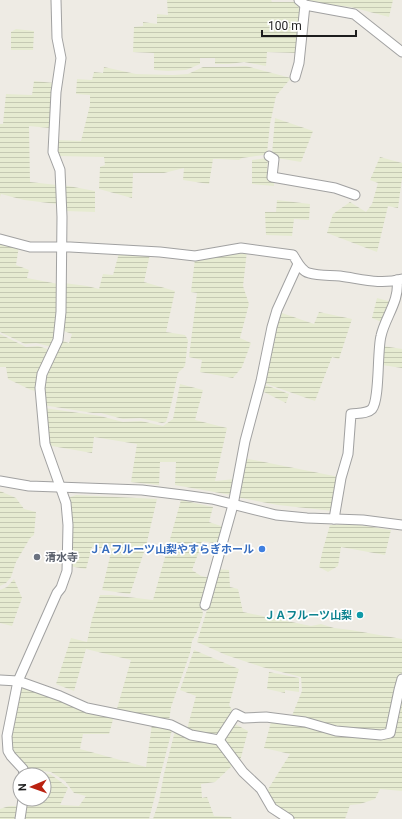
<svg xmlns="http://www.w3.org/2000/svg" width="402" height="819" font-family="Roboto,'Noto Sans JP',sans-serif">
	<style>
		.farmland { fill: url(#farmland-rules) }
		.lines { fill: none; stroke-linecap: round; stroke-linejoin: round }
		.minor-casing { stroke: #a1a1a1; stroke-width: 11 }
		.minor { stroke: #fff; stroke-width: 9 }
		.shop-dot { fill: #3f7fe0; stroke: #fff; stroke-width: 1.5 }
		.worship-dot { fill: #6b7280; stroke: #fff; stroke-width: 1.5 }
		.culture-dot { fill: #0f9aa8; stroke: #fff; stroke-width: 1.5 }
		.labels { text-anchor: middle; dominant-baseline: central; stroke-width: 3.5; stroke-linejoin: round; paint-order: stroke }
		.shop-label { font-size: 11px; font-weight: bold; fill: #366cbe; stroke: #fff; text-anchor: end }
		.worship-label { font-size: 11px; font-weight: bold; fill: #5b616d; stroke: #fff; text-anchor: start }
		.culture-label { font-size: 11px; font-weight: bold; fill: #0d838f; stroke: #fff; text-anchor: end }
	</style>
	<defs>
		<pattern id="farmland-rules" width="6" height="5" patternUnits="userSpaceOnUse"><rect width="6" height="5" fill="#e6ebd1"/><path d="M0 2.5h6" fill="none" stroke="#c5c9b3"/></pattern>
	</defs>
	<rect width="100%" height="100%" fill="#eeebe4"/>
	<g class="farmland">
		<path d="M167 0H271L272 2H297L301 14 297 53 267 52 266 66 244 62 229 64H215V58H200V64L186 70 168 71 154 70V53L133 52 134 27 143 26V22L157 24V14L168 15Z"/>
		<path d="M304 0H393L389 17 351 7 306 2Z"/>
		<path d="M16 29 34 31 33 50H11V32Z"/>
		<path d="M246 66 291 78 276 96 270 124 267 153 264 155 242 158 239 160 219 159H213L209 184 183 180 184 168 164 173H133L132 198 99 189 100 167 105 165 104 157 57 156V140L81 141 90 105V95L76 94 77 79 92 80 94 72 103 73 104 67 136 74 173 75 188 74 203 67H228Z"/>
		<path d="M34 81 54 83 50 128 29 126 30 182 57 185V204L24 200 1 194 0 197V124H3L6 94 32 95Z"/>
		<path d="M275 118 313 131 301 162 277 158 272 154Z"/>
		<path d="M380 157 402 163V178L398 208 388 206 377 252 327 233 333 214 350 202 366 212 372 204 378 183 370 180Z"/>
		<path d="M268 158 267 172H269L274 180V186L252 184V160Z"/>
		<path d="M63 185 95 191V212L65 211Z"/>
		<path d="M277 200 310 204 309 220 294 219 292 236 266 235 265 212H276Z"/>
		<path d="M0 241 19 246 16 265 29 270 27 278 58 284 57 326 52 347 36 343 25 344 0 332Z"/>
		<path d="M247 251 243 286 249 304 240 338 251 343 242 367 233 378 200 372 202 360 189 357 197 293 191 292 195 259Z"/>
		<path d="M119 253 150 254 144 282 175 291 166 332 185 335 188 340 185 366 178 373 171 405 166 422 162 423 140 418 123 419 101 413H93L43 405V379L60 340 69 343 72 334 61 330 64 283 87 286 99 289 103 274 113 275Z"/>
		<path d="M377 298 392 302 384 323 372 318Z"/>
		<path d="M279 312 314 324 319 312 352 319 339 359 332 357 315 401 264 383Z"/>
		<path d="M0 334 26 347 38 346 47 349 48 354 37 376 36 391 31 390 8 379 6 367H0Z"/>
		<path d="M383 346 402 349V368L382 365Z"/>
		<path d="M180 384 203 390 195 420 227 428 215 481 235 479 231 495 175 485 176 462H160L159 485 131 482 137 444 94 437 92 453 52 446 48 442 44 408 100 416 123 422 141 421 163 426 173 419Z"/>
		<path d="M263 384 289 394 286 403 262 391Z"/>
		<path d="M244 458 339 477 333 511 278 505 236 497Z"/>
		<path d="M0 491 16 498 24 509 36 512 34 535 30 538 16 562 11 577 6 583 0 586Z"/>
		<path d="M76 495 157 499 146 546 130 594 102 590 113 544 108 549 92 547 86 569 69 566 73 525 68 498Z"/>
		<path d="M181 500 213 507 209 522 224 527 219 544 203 541 192 570 201 576 211 578 202 609 203 614 197 632 192 641 190 653 171 707 169 721 116 712 131 660 86 649 74 691 56 684 71 638 87 642 92 619 100 595H111L153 600Z"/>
		<path d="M353 524 391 530 385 555 341 547 338 566 328 572 319 567 323 549 330 525Z"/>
		<path d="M217 569 229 570 230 587 238 589 243 612 311 626 321 624 334 628 351 630 402 639V672L396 691 388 731 328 727 291 718 302 691 301 677 262 667 226 655 197 642 207 610Z"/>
		<path d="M14 579 22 598 12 626 0 623V590L7 587Z"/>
		<path d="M194 650 239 669 229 705 234 713 220 734 208 735 187 729 196 696 180 690Z"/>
		<path d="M269 672 299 678V692L285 690V693L267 689Z"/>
		<path d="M22 684 114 716 109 734H83L80 749 146 767 152 724 172 730 149 819H24L26 799H44V775H27V772L50 774 61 782 68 788 60 805 79 806 86 796 74 793 65 781 51 772 26 769 14 755 10 745Z"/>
		<path d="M402 690V791L380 789 375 799 360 804 350 805 345 819H295L274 807 267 791 290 754 264 748 271 722 392 736Z"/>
		<path d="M233 723 248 731 240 761 223 740Z"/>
		<path d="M175 731 218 744 234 764 215 782 201 784 202 798 207 797 214 816 231 817 232 819H153L159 801 164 774Z"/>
		<path d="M9 806H19L17 819H0V809Z"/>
	</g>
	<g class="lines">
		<defs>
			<g id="minor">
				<path d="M299 0 305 5 354 14 402 52"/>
				<path d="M295 77 299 63 305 5"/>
				<path d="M269 156 274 159 272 177 335 188 355 195"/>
				<path d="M0 239 30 247H70L160 252 195 256 241 248 293 255C297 261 301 271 309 273 319 276 330 275 340 276 362 279 380 285 402 279"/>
				<path d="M0 481 29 486 142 490 183 495 212 499 276 515 307 518 363 520 402 525"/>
				<path d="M334 519 341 478 348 454 351 414C358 413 367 414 372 409 380 399 377 351 381 336 385 317 400 301 397 280"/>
				<path d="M205 605 233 505 245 441 261 381 272 327 277 310 298 264"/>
				<path d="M0 680 18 681 60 696 87 708 171 725 191 735 219 740 243 772 261 789 272 808 289 819"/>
				<path d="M219 740 236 714 244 718 266 717 305 722 336 731 381 735 390 733 399 690 402 679"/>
				<path d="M24 775 23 769 11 756 8 751 7 736 18 681 57 593 61 588 67 571 68 525 66 503 45 444 40 388 42 374 58 340 61 312 62 217 60 170 53 152 56 92 61 58 57 38 56 0"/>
				<path d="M20 819 23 799"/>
			</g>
		</defs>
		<use href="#minor" class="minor-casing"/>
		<use href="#minor" class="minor"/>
	</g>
	<circle class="shop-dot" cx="262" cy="549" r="4"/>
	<circle class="worship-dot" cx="37" cy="557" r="4"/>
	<circle class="culture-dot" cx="360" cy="615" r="4"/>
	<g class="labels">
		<g class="shop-label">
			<text x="254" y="549">ＪＡフルーツ山梨やすらぎホール</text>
		</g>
		<g class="worship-label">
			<text x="45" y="557">清水寺</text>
		</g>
		<g class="culture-label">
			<text x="352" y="615">ＪＡフルーツ山梨</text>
		</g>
	</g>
	<g transform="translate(32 787) rotate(268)"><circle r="19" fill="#ffffff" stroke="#a5a5a5"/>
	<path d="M0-3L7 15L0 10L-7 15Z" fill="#ba2211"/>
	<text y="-6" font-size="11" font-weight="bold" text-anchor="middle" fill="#1d1d1d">N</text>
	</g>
	<path d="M262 30v6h94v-6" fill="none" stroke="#1d1d1d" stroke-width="2"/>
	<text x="268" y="30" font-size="12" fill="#1d1d1d" stroke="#ffffff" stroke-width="3" paint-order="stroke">100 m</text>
</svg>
